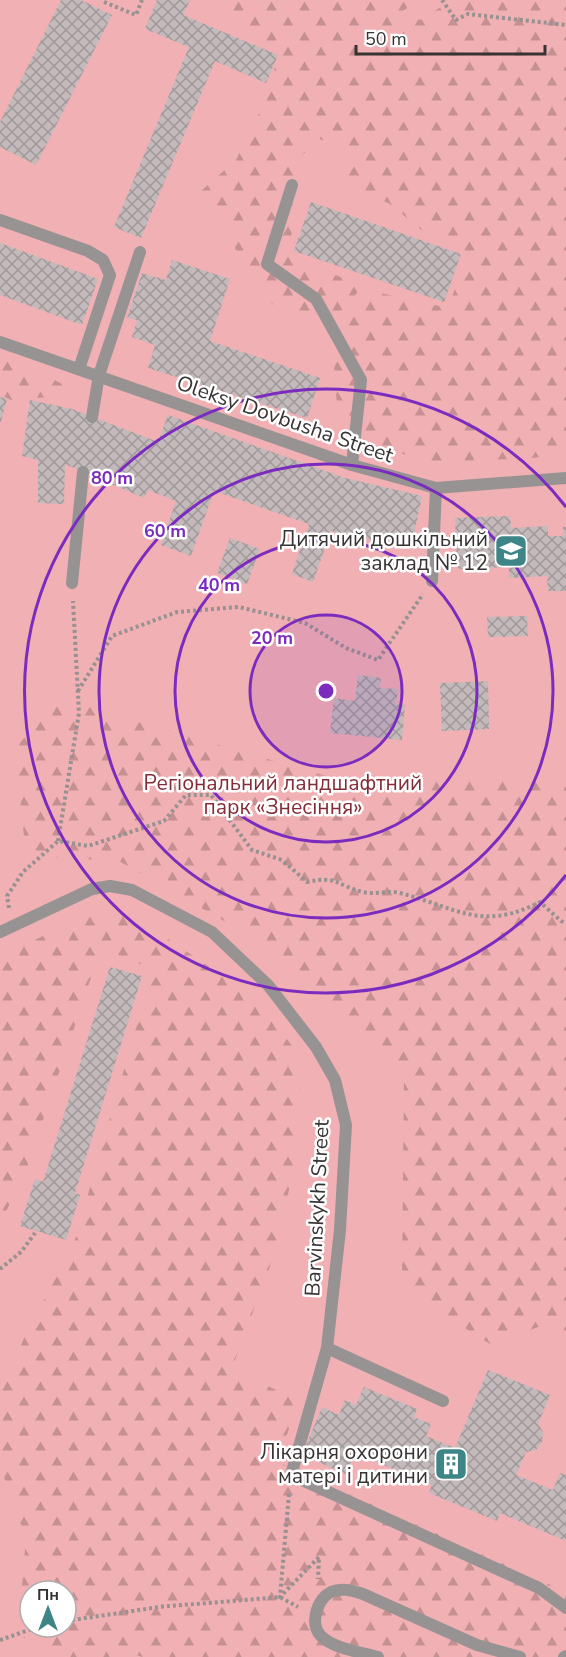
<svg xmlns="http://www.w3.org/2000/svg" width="566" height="1657" font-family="'Nunito Sans',sans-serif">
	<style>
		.green { fill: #f1b0b3; fill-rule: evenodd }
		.forest { fill: url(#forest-firs); fill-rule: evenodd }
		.building { fill: url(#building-cross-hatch) }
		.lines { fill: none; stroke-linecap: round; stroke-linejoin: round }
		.path { stroke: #989191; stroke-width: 4; stroke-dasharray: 3 3; stroke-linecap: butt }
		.service { stroke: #979393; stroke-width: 12 }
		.minor { stroke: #979393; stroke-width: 12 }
		.ring { fill: none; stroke: #7b2cbf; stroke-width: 3 }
		.labels { text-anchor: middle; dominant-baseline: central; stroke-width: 5; stroke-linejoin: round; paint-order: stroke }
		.street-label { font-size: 21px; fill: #373333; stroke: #fff }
		.poi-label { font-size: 21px; fill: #373333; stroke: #fff; text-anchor: end }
		.park-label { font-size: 21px; fill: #832c37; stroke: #fff }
		.centre { fill: #7b2cbf; stroke: #fff; stroke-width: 3 }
		.ring-label { font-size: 18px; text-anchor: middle; font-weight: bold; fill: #7b2cbf; stroke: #fff; stroke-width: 5; stroke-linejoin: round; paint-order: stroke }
	</style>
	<defs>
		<pattern id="forest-firs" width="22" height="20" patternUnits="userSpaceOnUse" patternTransform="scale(1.5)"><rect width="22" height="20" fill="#f1b0b3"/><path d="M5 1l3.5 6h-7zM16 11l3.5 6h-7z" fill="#c49092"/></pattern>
		<pattern id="building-cross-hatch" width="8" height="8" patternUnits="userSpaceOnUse" patternTransform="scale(1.5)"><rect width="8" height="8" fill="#c4babb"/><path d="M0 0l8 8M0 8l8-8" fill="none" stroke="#a09899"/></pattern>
	</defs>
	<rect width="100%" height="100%" fill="#ede3e3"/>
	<path class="green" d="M0 0H566V1657H0ZM30 1591H66V1627H30Z"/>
	<g class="forest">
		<path d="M219 0H419L400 13 420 20 449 2 566 0V453L532 458 436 462 373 447 338 418 334 365 344 324 371 291 448 308 468 252 424 232 390 204 348 184 345 148 319 139 295 162 298 195 290 243 296 259 363 286 341 311 282 315 250 277 221 221 201 191 236 160 267 97 278 56 241 33 220 9Z"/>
		<path d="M0 359 35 370 64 385 67 397 25 398 16 402 0 395Z"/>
		<path d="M60 699 354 784 566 776V1336L541 1326 490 1344 402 1288 404 1077 266 945 119 861 26 856 15 748Z"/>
		<path d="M94 911 140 920 254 997 293 1047 301 1095 292 1178 270 1266 232 1368 298 1401 278 1462 566 1592V1657H142L125 1651 110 1657H64L18 1635 26 1538 0 1466V1395L25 1336 74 1243 153 969 101 948 22 1182 0 1222V957ZM30 1591H66V1627H30Z"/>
	</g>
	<g class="building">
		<path d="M61 0H81L112 15 36 165 0 147V122Z"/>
		<path d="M157 0H190L183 15 278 55 266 83 215 61 141 238 114 227 189 47 145 29Z"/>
		<path d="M311 202 461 254 444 302 294 251Z"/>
		<path d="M0 243 98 279 82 325 0 295Z"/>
		<path d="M172 260 230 279 210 341 320 378 307 418 148 368 155 345 132 337 137 320 127 318 142 273 166 280Z"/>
		<path d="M0 397 7 399 1 422H0Z"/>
		<path d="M30 400 72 409 158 442 168 415 345 478 422 496 411 549 331 531 313 582 292 574 309 524 214 491 191 556 161 545 176 501 148 490 144 498 65 464 64 504 38 503V460L22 456Z"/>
		<path d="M510 516 511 528 548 526V536H564L563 527H566V591H548L547 576 509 578V567L457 569 455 518Z"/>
		<path d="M230 538 260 549 247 584 217 573Z"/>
		<path d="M527 616 528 636 488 637 487 617Z"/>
		<path d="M358 675 381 678 380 688 398 689 396 704 405 705 402 740 330 733 334 698 355 701Z"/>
		<path d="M488 681 489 729 442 731 440 683Z"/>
		<path d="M110 967 142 976 75 1193 80 1195 66 1240 20 1226 35 1179 43 1182Z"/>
		<path d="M488 1370 550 1395 538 1424 543 1432 542 1442 536 1450 526 1452 516 1475 553 1490 560 1473 566 1475V1541L500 1513 497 1521 429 1493 432 1485 355 1453 346 1474 302 1455 322 1407 339 1415 345 1400 356 1405 364 1387 417 1409 414 1417 431 1424 426 1436 455 1448Z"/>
	</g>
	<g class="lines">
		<g class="path">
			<path d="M442 0 456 20 468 14 566 25"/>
			<path d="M104 2 136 15 142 0"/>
			<path d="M78 691 112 636 177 612 239 607 305 623 346 648 378 660 423 594"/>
			<path d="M58 841 79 713 73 601"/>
			<path d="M9 908 7 896 23 872 58 841 88 846 164 821 186 795H211L252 850 282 860 307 882C338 875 337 886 363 892 375 895 388 890 400 893 458 908 481 932 540 902L561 921 566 923"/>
			<path d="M0 1269 21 1252 35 1233"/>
			<path d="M289 1494 280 1597 319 1557 318 1579"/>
			<path d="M66 1621 159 1607 280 1597 298 1607"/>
			<path d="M0 1640 37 1627"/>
		</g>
		<g class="service">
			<path d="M292 185 267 264 316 299 361 380 352 465"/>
			<path d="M0 220 88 251 103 260 110 275 79 369"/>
			<path d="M92 417 99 375 140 252"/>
			<path d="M432 581 436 488"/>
			<path d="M72 583 83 472"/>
			<path d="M327 1348 291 1475 539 1588 566 1608"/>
			<path d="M378 1657C361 1652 334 1649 321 1636 309 1624 317 1599 331 1592 342 1587 353 1591 363 1594L477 1645 520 1657"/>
			<path d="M564 1657 566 1656"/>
		</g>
		<g class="minor">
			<path d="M0 342 352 465 436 488 566 478"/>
			<path d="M0 932 92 889 110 886 132 890 212 932 268 985 316 1047 335 1080 346 1125 340 1230 327 1348 443 1401"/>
		</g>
	</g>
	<circle cx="326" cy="691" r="76" fill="#7b2cbf" fill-opacity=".12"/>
	<g class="ring">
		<circle cx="326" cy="691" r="76"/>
		<circle cx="326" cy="691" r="151"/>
		<circle cx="326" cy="691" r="227"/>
		<path d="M566 875A302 302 0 1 1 566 507"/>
	</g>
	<defs>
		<symbol id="school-square" viewBox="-11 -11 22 22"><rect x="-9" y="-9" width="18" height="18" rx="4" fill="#3d8586" stroke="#fff"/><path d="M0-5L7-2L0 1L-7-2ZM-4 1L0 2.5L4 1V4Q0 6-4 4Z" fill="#fff"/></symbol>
		<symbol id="building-square" viewBox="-11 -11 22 22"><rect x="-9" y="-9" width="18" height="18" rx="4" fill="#3d8586" stroke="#fff"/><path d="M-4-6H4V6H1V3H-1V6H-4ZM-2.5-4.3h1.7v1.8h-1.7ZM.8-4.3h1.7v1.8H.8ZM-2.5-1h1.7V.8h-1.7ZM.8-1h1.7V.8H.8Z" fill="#fff"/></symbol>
	</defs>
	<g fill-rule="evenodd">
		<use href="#school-square" x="492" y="532" width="38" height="38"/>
		<use href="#building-square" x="432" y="1445" width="38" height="38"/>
	</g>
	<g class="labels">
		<g class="street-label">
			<text transform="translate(285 419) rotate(19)">Oleksy Dovbusha Street</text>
			<text transform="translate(317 1208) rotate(-87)">Barvinskykh Street</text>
		</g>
		<g class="poi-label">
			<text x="488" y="539">Дитячий дошкільний<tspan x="488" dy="24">заклад № 12</tspan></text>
			<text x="428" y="1452">Лікарня охорони<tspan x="428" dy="24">матері і дитини</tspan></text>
		</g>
		<g class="park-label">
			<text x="283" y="783">Регіональний ландшафтний<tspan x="283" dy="24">парк «Знесіння»</tspan></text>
		</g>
	</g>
	<circle cx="326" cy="691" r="9" class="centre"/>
	<g class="ring-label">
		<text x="112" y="484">80 m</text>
		<text x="165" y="537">60 m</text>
		<text x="219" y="591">40 m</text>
		<text x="272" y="644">20 m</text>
	</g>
	<g transform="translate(48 1609)"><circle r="28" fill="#ffffff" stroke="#afadad" stroke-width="1.5"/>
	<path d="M0-4.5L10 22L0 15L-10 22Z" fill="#3d8586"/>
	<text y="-9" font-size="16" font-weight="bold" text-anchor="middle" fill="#373333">Пн</text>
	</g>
	<path d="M356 45v9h189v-9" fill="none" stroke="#373333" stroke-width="3"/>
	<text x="365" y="45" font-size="18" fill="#373333" stroke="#ffffff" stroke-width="4.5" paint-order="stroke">50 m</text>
</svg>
